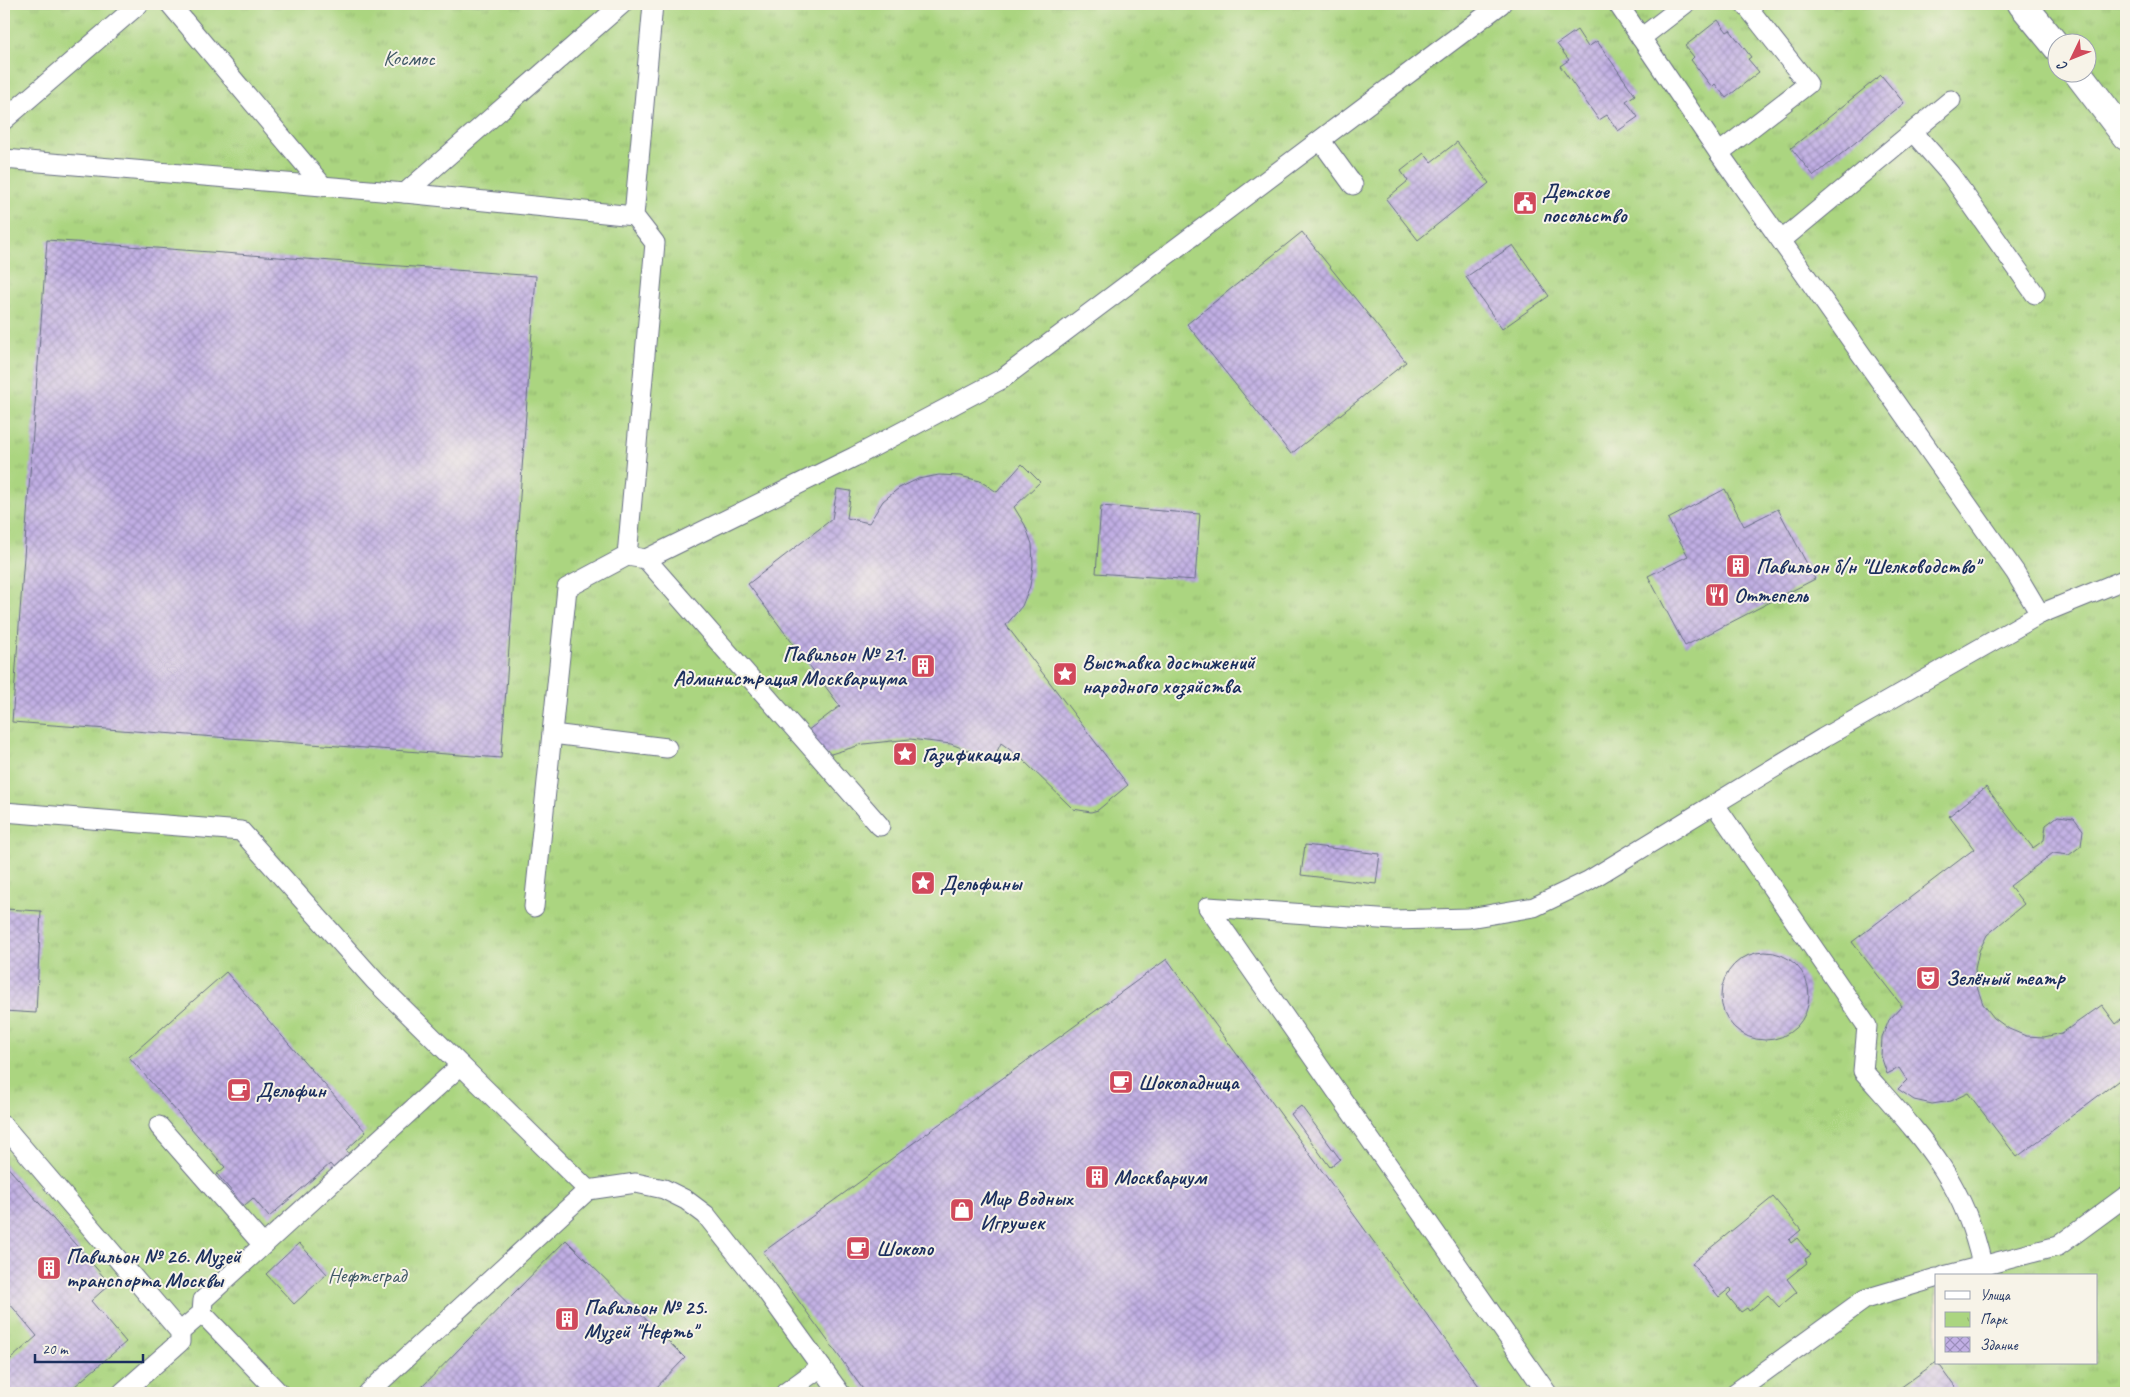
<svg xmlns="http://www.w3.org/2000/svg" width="2130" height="1397" font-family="Caveat,sans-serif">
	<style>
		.park { fill: url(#park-tufts); stroke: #63826f; fill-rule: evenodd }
		.building { fill: url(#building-cross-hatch) }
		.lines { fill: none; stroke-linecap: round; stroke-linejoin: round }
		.lane-casing { stroke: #676e84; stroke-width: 21 }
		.street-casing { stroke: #676e84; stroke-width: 30 }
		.lane { stroke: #fff; stroke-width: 19 }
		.street { stroke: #fff; stroke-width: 28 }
		.labels { text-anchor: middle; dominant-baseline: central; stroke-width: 4; stroke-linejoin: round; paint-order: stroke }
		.park-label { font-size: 21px; fill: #3f5866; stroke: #f7f3e8 }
		.poi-label { font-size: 21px; font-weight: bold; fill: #1b2f5e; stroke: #f7f3e8; text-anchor: start }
	</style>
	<defs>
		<pattern id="park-tufts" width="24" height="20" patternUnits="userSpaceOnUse" patternTransform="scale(1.25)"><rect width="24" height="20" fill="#abd580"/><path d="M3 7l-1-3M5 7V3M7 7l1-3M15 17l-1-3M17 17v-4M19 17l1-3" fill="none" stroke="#93b771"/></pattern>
		<pattern id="building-cross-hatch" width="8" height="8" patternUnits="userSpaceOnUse" patternTransform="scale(1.25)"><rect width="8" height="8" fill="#c1afe4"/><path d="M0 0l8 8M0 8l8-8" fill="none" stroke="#9c8fbc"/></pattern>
	</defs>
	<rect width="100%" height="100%" fill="#f7f3e8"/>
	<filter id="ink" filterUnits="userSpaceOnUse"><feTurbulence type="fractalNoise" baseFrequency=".02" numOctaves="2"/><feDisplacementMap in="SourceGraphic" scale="10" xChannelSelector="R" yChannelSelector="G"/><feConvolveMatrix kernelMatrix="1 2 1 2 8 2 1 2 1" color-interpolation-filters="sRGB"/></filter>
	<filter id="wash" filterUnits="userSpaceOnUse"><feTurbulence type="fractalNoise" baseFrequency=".0096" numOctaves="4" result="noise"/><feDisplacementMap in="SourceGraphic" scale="20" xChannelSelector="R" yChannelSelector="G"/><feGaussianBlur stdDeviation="1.12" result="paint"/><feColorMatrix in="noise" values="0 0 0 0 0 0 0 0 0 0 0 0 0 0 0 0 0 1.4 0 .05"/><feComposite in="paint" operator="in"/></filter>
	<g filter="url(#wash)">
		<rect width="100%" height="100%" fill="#f5e2ca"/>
		<path class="park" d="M4 4H2126V1393H4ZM2058 42H2088V72H2058ZM1936 1276H2096V1363H1936Z"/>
		<g id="blocks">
			<g class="building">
				<path d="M1718 20 1727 32 1730 30 1751 57 1748 59 1759 72 1726 98 1715 84 1712 87 1691 60 1694 57 1685 46Z"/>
				<path d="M1577 30 1588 47 1597 41 1635 95 1626 101 1638 117 1618 131 1607 115 1599 120 1560 66 1569 60 1557 44Z"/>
				<path d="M1881 75 1904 103 1814 176 1791 148Z"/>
				<path d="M1457 142 1489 183 1418 240 1386 199 1408 181 1401 171 1415 160 1424 153 1431 162Z"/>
				<path d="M1302 232 1406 362 1291 454 1187 324Z"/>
				<path d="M47 240 536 276 501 758 12 722Z"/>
				<path d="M1513 245 1549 296 1502 329 1466 277Z"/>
				<path d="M1022 464 1040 482 1014 507 1025 525 1032 544 1033 565 1030 586 1022 606 1006 625 1128 785 1098 810 1091 812 1073 809 1021 758 1001 743 993 760 951 744 910 739 864 744 821 757 803 734 840 706 748 584 832 519 837 489 851 491 847 518 869 523 883 501 899 488 918 479 939 475 960 476 980 481 997 492Z"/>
				<path d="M1725 489 1744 526 1778 509 1815 579 1685 646 1648 576 1688 556 1668 519Z"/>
				<path d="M1101 506 1200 514 1195 580 1096 573Z"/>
				<path d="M1986 787 2033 848 2044 840 2046 825 2058 816 2074 818 2083 830 2081 846 2069 855 2053 853 2010 886 2024 904 1987 935 1979 951 1975 969 1977 987 1983 1004 1994 1018 2009 1029 2026 1036 2044 1037 2062 1033 2102 1005 2116 1024 2126 1016V1075L2017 1157 1968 1093 1951 1101 1932 1104 1914 1100 1898 1089 1907 1080 1899 1068 1887 1074 1881 1056 1882 1037 1889 1020 1902 1006 1852 942 1974 849 1949 816Z"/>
				<path d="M1305 845 1380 854 1376 884 1301 875Z"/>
				<path d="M4 909 41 911 36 1013 4 1011Z"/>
				<circle cx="1765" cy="996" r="44"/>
				<path d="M1167 959 1190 990 1484 1393 865 1392 763 1252Z"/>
				<path d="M226 972 366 1132 346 1150 352 1157 336 1171 330 1164 269 1217 253 1198 244 1206 217 1174 225 1167 129 1057Z"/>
				<path d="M1301 1106 1340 1159 1330 1167 1291 1114Z"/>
				<path d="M4 1163 110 1284 91 1301 126 1342 67 1393H4V1365L37 1336 4 1297Z"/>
				<path d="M1773 1197 1801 1230 1789 1240 1791 1243 1797 1238 1811 1255 1805 1259 1807 1263 1787 1279 1797 1292 1779 1307 1768 1295 1749 1311 1747 1308 1741 1312 1727 1295 1732 1290 1730 1288 1719 1297 1692 1263Z"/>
				<path d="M566 1240 685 1358 651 1393H416Z"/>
				<path d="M299 1243 327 1274 294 1304 266 1274Z"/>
				<path d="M1935 1363H1938L1960 1393H1893Z"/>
			</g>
		</g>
	</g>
	<g filter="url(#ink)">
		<use href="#blocks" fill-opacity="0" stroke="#676e84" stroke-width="1"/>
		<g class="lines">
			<defs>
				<g id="lane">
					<path d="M170 4 323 186"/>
					<path d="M1618 4 1719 153 2015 572 2040 614"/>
					<path d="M1641 38 1685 4"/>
					<path d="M4 120 139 4"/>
					<path d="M1913 132 1950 174 2035 294"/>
					<path d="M1321 141 1353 185"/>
					<path d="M1719 153 1808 84 1745 4"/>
					<path d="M4 159 405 193 634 216"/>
					<path d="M405 193 622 4"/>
					<path d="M1782 240 1951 100"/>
					<path d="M627 556 646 559 854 457 1002 379 1501 4"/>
					<path d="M646 559 880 826"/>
					<path d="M552 734 667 748"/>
					<path d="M1715 805 1867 1026 1863 1071C1919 1135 1964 1179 1982 1265"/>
					<path d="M4 812 241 831 375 981 588 1190"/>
					<path d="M534 907 567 588 627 556 655 243 634 216 653 4"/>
					<path d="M1208 907 1393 920 1469 918 1534 907 1588 881 1823 738 2040 614 2126 579"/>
					<path d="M1208 907 1547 1393"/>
					<path d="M4 1126 180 1332V1342L122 1393"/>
					<path d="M159 1126 263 1245"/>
					<path d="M1944 1276 2058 1246 2126 1196"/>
					<path d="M202 1313 279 1393"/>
					<path d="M180 1332 202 1313 203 1300 460 1066"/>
					<path d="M368 1393 588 1190 636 1183 664 1189 686 1200 706 1215 767 1292 840 1393"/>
					<path d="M785 1393 821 1367"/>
					<path d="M1735 1393 1865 1299 1936 1278"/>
				</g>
				<g id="street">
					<path d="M2022 4 2058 48"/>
					<path d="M2077 72 2126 136"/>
				</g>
			</defs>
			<use href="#lane" class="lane-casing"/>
			<use href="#street" class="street-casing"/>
			<use href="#lane" class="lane"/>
			<use href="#street" class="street"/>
		</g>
	</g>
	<defs>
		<symbol id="civic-square" viewBox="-11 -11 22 22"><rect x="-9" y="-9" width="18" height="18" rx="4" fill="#d1495b" stroke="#f7f3e8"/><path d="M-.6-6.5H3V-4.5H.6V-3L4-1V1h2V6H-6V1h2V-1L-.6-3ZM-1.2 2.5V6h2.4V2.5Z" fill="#fff"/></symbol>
		<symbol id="building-square" viewBox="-11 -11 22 22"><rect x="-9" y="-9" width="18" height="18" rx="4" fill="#d1495b" stroke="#f7f3e8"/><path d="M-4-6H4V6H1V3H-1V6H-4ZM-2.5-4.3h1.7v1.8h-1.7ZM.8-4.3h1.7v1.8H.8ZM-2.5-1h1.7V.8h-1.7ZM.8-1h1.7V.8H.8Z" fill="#fff"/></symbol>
		<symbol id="restaurant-square" viewBox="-11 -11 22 22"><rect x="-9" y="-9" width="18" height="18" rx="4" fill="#d1495b" stroke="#f7f3e8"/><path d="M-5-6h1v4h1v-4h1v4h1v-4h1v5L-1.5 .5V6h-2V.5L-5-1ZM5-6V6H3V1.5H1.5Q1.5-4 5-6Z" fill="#fff"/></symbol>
		<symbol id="sight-square" viewBox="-11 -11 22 22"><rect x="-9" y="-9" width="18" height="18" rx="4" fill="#d1495b" stroke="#f7f3e8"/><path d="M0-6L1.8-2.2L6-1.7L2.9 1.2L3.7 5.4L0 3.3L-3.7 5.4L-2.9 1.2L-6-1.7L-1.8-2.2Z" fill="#fff"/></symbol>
		<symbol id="theatre-square" viewBox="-11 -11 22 22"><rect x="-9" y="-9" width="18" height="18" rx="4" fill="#d1495b" stroke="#f7f3e8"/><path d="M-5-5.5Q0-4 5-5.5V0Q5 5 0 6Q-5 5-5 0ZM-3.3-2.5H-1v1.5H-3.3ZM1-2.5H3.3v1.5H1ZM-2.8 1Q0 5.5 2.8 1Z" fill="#fff"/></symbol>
		<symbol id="cafe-square" viewBox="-11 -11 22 22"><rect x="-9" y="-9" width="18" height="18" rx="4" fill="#d1495b" stroke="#f7f3e8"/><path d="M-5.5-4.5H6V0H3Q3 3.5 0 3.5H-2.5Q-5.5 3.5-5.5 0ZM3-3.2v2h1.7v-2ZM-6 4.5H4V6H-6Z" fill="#fff"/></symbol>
		<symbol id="shop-square" viewBox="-11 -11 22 22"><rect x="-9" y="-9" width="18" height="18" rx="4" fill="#d1495b" stroke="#f7f3e8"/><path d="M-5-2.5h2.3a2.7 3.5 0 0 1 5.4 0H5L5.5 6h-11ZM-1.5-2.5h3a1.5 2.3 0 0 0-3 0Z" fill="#fff"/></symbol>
	</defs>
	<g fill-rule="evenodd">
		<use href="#civic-square" x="1511" y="189" width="28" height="28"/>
		<use href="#building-square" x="1724" y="552" width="28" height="28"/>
		<use href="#restaurant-square" x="1703" y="581" width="28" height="28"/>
		<use href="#building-square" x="909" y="652" width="28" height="28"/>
		<use href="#sight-square" x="1051" y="660" width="28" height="28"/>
		<use href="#sight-square" x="891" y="740" width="28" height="28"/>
		<use href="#sight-square" x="909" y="869" width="28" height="28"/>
		<use href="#theatre-square" x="1914" y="964" width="28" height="28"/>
		<use href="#cafe-square" x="1107" y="1068" width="28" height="28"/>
		<use href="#cafe-square" x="225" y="1076" width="28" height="28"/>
		<use href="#building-square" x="1083" y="1163" width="28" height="28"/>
		<use href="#shop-square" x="948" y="1196" width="28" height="28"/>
		<use href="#cafe-square" x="844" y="1234" width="28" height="28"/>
		<use href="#building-square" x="35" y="1254" width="28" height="28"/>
		<use href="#building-square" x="553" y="1305" width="28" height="28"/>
	</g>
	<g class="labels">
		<g class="park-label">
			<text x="409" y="58">Космос</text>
			<text x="367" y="1275">Нефтеград</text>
		</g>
		<g class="poi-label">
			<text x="1542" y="191">Детское<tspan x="1542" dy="24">посольство</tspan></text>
			<text x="1756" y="566">Павильон б/н "Шелководство"</text>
			<text x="1734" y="595">Оттепель</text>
			<text x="906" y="654" text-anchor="end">Павильон № 21.<tspan x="906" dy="24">Администрация Москвариума</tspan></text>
			<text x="1082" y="662">Выставка достижений<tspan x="1082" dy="24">народного хозяйства</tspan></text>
			<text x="922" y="754">Газификация</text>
			<text x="940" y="883">Дельфины</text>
			<text x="1946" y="978">Зелёный театр</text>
			<text x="1138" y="1082">Шоколадница</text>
			<text x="256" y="1090">Дельфин</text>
			<text x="1114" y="1177">Москвариум</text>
			<text x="980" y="1198">Мир Водных<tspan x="980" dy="24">Игрушек</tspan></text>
			<text x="876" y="1248">Шоколо</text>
			<text x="66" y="1256">Павильон № 26. Музей<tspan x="66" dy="24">транспорта Москвы</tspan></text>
			<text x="584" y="1307">Павильон № 25.<tspan x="584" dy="24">Музей "Нефть"</tspan></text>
		</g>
	</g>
	<rect width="2130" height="1397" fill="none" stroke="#f7f3e8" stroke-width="20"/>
	<rect x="1935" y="1274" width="162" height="90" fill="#f7f3e8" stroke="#9fa5b1"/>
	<rect x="1945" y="1291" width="25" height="8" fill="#ffffff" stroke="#9fa5b1"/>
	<text x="1980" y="1300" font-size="15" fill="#1b2f5e">Улица</text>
	<rect x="1945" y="1312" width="25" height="15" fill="url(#park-tufts)" stroke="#9fa5b1"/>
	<text x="1980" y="1324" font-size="15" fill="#1b2f5e">Парк</text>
	<rect x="1945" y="1337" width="25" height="15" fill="url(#building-cross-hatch)" stroke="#9fa5b1"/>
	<text x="1980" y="1350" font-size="15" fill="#1b2f5e">Здание</text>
	<g transform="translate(2072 58) rotate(227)"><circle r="24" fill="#f7f3e8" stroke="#9fa5b1"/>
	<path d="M0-4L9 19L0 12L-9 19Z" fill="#d1495b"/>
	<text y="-8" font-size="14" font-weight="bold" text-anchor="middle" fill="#1b2f5e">С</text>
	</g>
	<path d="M35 1354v8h108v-8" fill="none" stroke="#1b2f5e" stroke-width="2.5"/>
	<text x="42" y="1354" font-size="15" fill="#1b2f5e" stroke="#f7f3e8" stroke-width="4" paint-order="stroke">20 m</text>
</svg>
